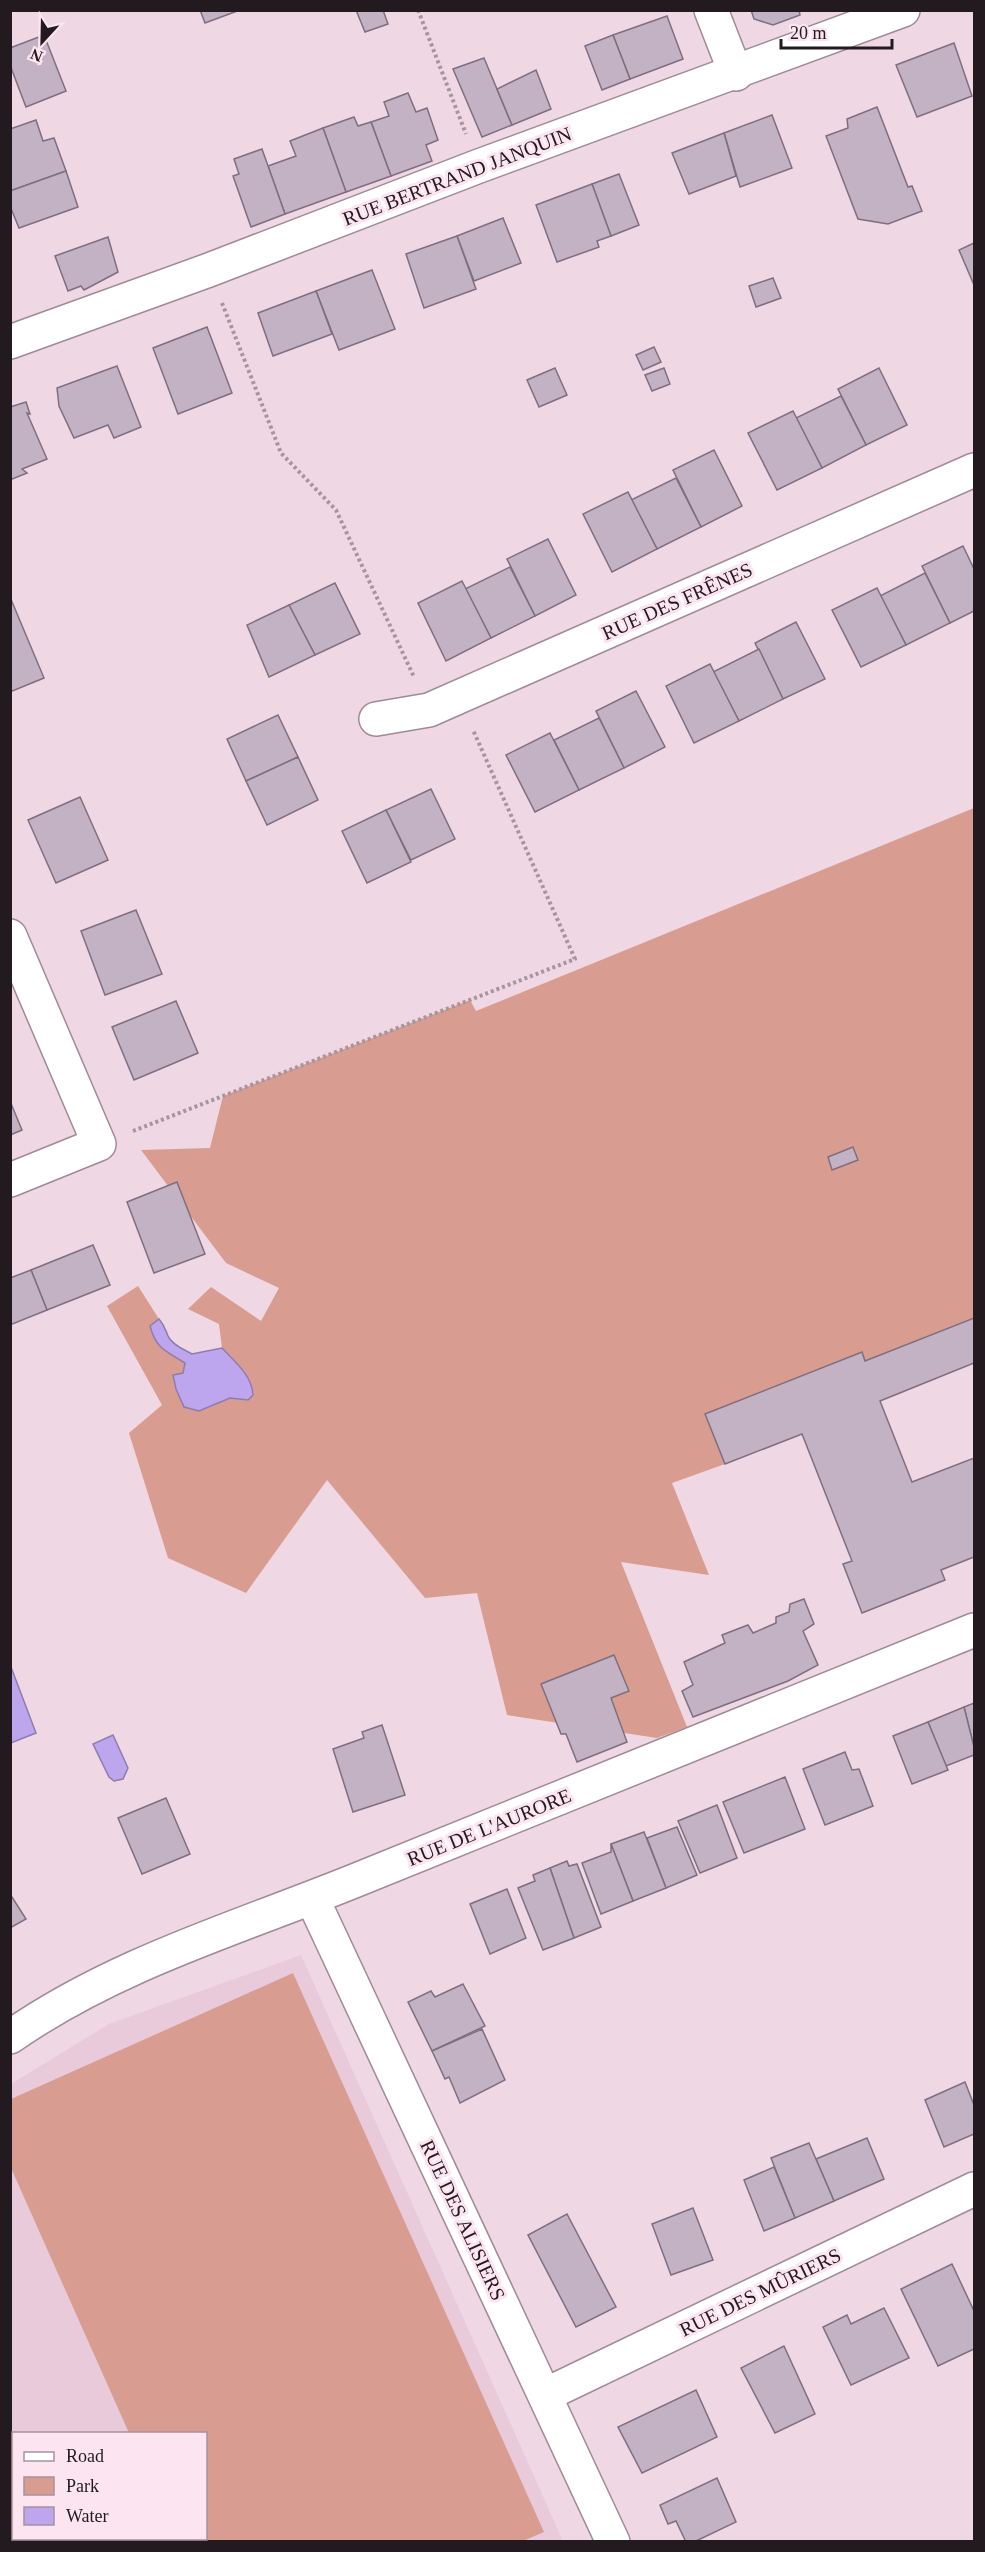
<svg xmlns="http://www.w3.org/2000/svg" width="985" height="2552" font-family="Georgia,serif">
	<style>
		.built { fill: #e9cada; fill-rule: evenodd }
		.green { fill: #d89d90 }
		.water { fill: #bda6ed; stroke: #8e7caf; stroke-width: 1.5 }
		.building { fill: #c2b2c4; stroke: #7e6f80; stroke-width: 1.5 }
		.lines { fill: none; stroke-linecap: round; stroke-linejoin: round }
		.minor-casing { stroke: #a08a96; stroke-width: 36 }
		.path { stroke: #a7959e; stroke-width: 4; stroke-dasharray: 3 3; stroke-linecap: butt }
		.minor { stroke: #fff; stroke-width: 33 }
		.labels { text-anchor: middle; dominant-baseline: central; stroke-width: 6; stroke-linejoin: round; paint-order: stroke }
		.street-label { font-size: 20px; fill: #221a1e; stroke: #fce4f0 }
	</style>
	<rect width="100%" height="100%" fill="#efd7e3"/>
	<path class="built" d="M301 1955 563 2541 11 2542V2084L109 2024ZM14 2434H206V2538H14Z"/>
	<g class="green">
		<path d="M974 808V1318L865 1361 705 1414 725 1464 672 1483 709 1575 621 1562 687 1727 657 1738 507 1715 477 1593 425 1598 327 1480 246 1593 168 1558 129 1433 162 1405 107 1306 138 1286 159 1319 150 1327 175 1357 185 1363 183 1373 199 1411 230 1398 248 1400 245 1372 222 1348 219 1324 188 1309 211 1287 261 1321 279 1288 226 1263 141 1150 210 1148 223 1096 470 1000 476 1011Z"/>
		<path d="M293 1973 544 2532 523 2541H177L176 2539 206 2538V2434L129 2433 11 2168V2099Z"/>
	</g>
	<g class="water">
		<path d="M159 1319C165 1326 165 1329 168 1336 172 1345 185 1350 192 1354L222 1348C235 1362 252 1375 253 1395L248 1400 230 1398 199 1411 184 1407 176 1389 173 1375 183 1373 185 1363C166 1351 156 1349 150 1326Z"/>
		<path d="M11 1667 36 1733 11 1743 10 1668Z"/>
		<path d="M113 1735 128 1768 123 1779 114 1781 109 1777 93 1744Z"/>
	</g>
	<g class="building">
		<path d="M200 10H240L205 23Z"/>
		<path d="M356 10H383L388 24 365 32Z"/>
		<path d="M751 10H799L800 15 773 25 754 19Z"/>
		<path d="M667 16 683 59 630 79 613 35Z"/>
		<path d="M44 35 66 91 26 107 10 65V48Z"/>
		<path d="M613 35 630 79 602 90 585 46Z"/>
		<path d="M954 43 972 96 917 117 896 65Z"/>
		<path d="M484 58 512 125 482 137 453 69Z"/>
		<path d="M536 70 551 109 512 125 497 89Z"/>
		<path d="M408 93 416 112 427 108 438 140 426 145 432 161 391 176 371 122 389 116 384 102Z"/>
		<path d="M877 107 908 187 912 186 922 211 888 224 858 219 826 136 848 128 847 119Z"/>
		<path d="M772 115 792 168 740 187 724 133Z"/>
		<path d="M354 117 358 126 371 122 391 176 346 192 323 128Z"/>
		<path d="M36 120 43 141 54 138 66 171 10 191V129Z"/>
		<path d="M323 128 346 192 285 214 268 166 296 156 290 141Z"/>
		<path d="M724 133 736 176 689 194 672 153Z"/>
		<path d="M262 149 285 214 251 227 233 176 239 174 234 159Z"/>
		<path d="M66 171 78 207 19 228 10 206V191Z"/>
		<path d="M619 174 639 225 611 236 592 184Z"/>
		<path d="M592 184 611 236 597 241 599 247 557 262 536 205Z"/>
		<path d="M503 218 521 263 474 281 457 236Z"/>
		<path d="M457 236 476 289 424 308 406 254Z"/>
		<path d="M108 237 118 272 84 290 81 286 68 291 55 256Z"/>
		<path d="M974 243V285L959 250Z"/>
		<path d="M372 270 395 329 339 350 316 291Z"/>
		<path d="M773 278 781 298 756 307 749 286Z"/>
		<path d="M316 291 332 334 273 356 258 313Z"/>
		<path d="M207 327 232 393 178 414 153 348Z"/>
		<path d="M654 347 661 362 643 370 636 355Z"/>
		<path d="M117 366 141 427 114 438 108 425 74 438 59 406 57 388Z"/>
		<path d="M555 368 567 395 539 407 527 380Z"/>
		<path d="M664 368 670 384 652 391 645 375Z"/>
		<path d="M879 368 907 425 866 445 838 389Z"/>
		<path d="M841 396 866 445 822 468 796 418Z"/>
		<path d="M26 402 30 414 27 413 47 459 22 469 27 473 10 480V407Z"/>
		<path d="M793 411 822 468 777 490 748 433Z"/>
		<path d="M714 450 742 506 701 527 673 470Z"/>
		<path d="M676 478 701 527 657 549 631 500Z"/>
		<path d="M628 492 657 549 612 572 583 514Z"/>
		<path d="M548 539 576 595 535 616 507 559Z"/>
		<path d="M963 546 974 569V611L950 623 922 566Z"/>
		<path d="M510 567 535 616 491 638 465 589Z"/>
		<path d="M925 573 950 623 906 645 880 596Z"/>
		<path d="M462 581 491 638 446 661 418 603Z"/>
		<path d="M335 583 360 634 315 655 289 605Z"/>
		<path d="M877 588 906 645 861 667 832 610Z"/>
		<path d="M10 597 44 678 10 692Z"/>
		<path d="M289 605 315 655 269 677 247 625Z"/>
		<path d="M796 622 825 679 783 699 755 643Z"/>
		<path d="M759 649 783 699 739 721 713 672Z"/>
		<path d="M710 664 739 721 694 743 666 686Z"/>
		<path d="M636 691 665 747 624 768 596 711Z"/>
		<path d="M278 715 298 757 246 781 227 739Z"/>
		<path d="M599 718 624 768 579 790 554 740Z"/>
		<path d="M550 733 579 790 535 812 506 755Z"/>
		<path d="M298 757 318 800 267 825 246 781Z"/>
		<path d="M431 789 455 839 411 860 386 810Z"/>
		<path d="M80 797 108 860 56 883 28 820Z"/>
		<path d="M386 810 411 862 367 883 342 831Z"/>
		<path d="M136 910 162 974 105 995 81 931Z"/>
		<path d="M176 1001 198 1053 134 1080 112 1027Z"/>
		<path d="M10 1101 22 1130 10 1135Z"/>
		<path d="M853 1147 858 1160 832 1170 828 1157Z"/>
		<path d="M177 1182 205 1254 154 1273 127 1202Z"/>
		<path d="M93 1245 110 1285 47 1310 31 1270Z"/>
		<path d="M31 1270 47 1310 10 1325V1278Z"/>
		<path d="M974 1318V1363L880 1401 912 1482 974 1458V1557L941 1570 945 1580 862 1613 843 1564 852 1561 802 1434 725 1464 705 1414 862 1352 865 1361Z"/>
		<path d="M804 1599 814 1624 803 1631 818 1665 788 1681 693 1717 682 1691 693 1685 684 1662 725 1643 722 1635 748 1625 753 1633 776 1623V1617L789 1612 790 1604Z"/>
		<path d="M614 1655 629 1691 611 1698 627 1742 577 1762 566 1734H561L541 1684Z"/>
		<path d="M974 1703V1747L964 1707Z"/>
		<path d="M964 1707 974 1747V1755L946 1766 928 1722Z"/>
		<path d="M928 1722 948 1770 912 1784 893 1736Z"/>
		<path d="M382 1725 405 1795 353 1812 333 1749 364 1738 362 1732Z"/>
		<path d="M845 1752 852 1770 859 1769 873 1806 825 1825 803 1769Z"/>
		<path d="M785 1777 805 1829 744 1853 723 1802Z"/>
		<path d="M166 1798 190 1854 142 1874 118 1818Z"/>
		<path d="M717 1805 737 1858 700 1873 678 1821Z"/>
		<path d="M677 1827 697 1875 666 1888 647 1838Z"/>
		<path d="M644 1832 666 1888 633 1901 611 1844Z"/>
		<path d="M611 1844 633 1901 601 1914 582 1863 611 1852Z"/>
		<path d="M567 1861 569 1866 577 1864 601 1927 574 1938 550 1868Z"/>
		<path d="M550 1868 574 1938 543 1950 518 1888 535 1881 533 1875Z"/>
		<path d="M507 1889 526 1938 490 1954 470 1904Z"/>
		<path d="M10 1894 26 1919 10 1928Z"/>
		<path d="M463 1984 485 2026 432 2051 408 2002 431 1991 435 1997Z"/>
		<path d="M482 2029 505 2080 460 2103 449 2077 445 2079 432 2051Z"/>
		<path d="M965 2082 974 2105V2134L944 2147 925 2100Z"/>
		<path d="M867 2138 884 2179 834 2201 816 2159Z"/>
		<path d="M809 2143 834 2201 795 2218 771 2158Z"/>
		<path d="M774 2167 795 2218 764 2231 744 2180Z"/>
		<path d="M693 2208 713 2260 671 2275 652 2224Z"/>
		<path d="M567 2214 616 2307 576 2327 528 2235Z"/>
		<path d="M952 2264 974 2311V2349L938 2366 901 2289Z"/>
		<path d="M884 2308 909 2358 851 2385 823 2327 847 2315 851 2324Z"/>
		<path d="M784 2346 815 2414 775 2433 741 2368Z"/>
		<path d="M696 2390 717 2437 642 2473 618 2427Z"/>
		<path d="M717 2478 736 2522 694 2542H686L676 2521 668 2524 660 2505Z"/>
	</g>
	<g class="lines">
		<defs>
			<g id="minor">
				<path d="M711 10 736 74"/>
				<path d="M10 342 209 270 479 166 903 10"/>
				<path d="M376 719 429 710 974 470"/>
				<path d="M10 936 99 1144 10 1180"/>
				<path d="M312 1898 613 2542"/>
				<path d="M10 2037C116 1963 241 1927 359 1879 564 1796 769 1713 974 1630"/>
				<path d="M545 2395 974 2189"/>
			</g>
		</defs>
		<use href="#minor" class="minor-casing"/>
		<g class="path">
			<path d="M418 10 466 134"/>
			<path d="M222 303 281 453 336 510 414 677"/>
			<path d="M133 1131 575 959 473 730"/>
		</g>
		<use href="#minor" class="minor"/>
	</g>
	<g class="labels">
		<g class="street-label">
			<text transform="translate(457 176) rotate(-21)">RUE BERTRAND JANQUIN</text>
			<text transform="translate(677 601) rotate(-24)">RUE DES FRÊNES</text>
			<text transform="translate(489 1827) rotate(-22)">RUE DE L'AURORE</text>
			<text transform="translate(463 2220) rotate(65)">RUE DES ALISIERS</text>
			<text transform="translate(760 2292) rotate(-26)">RUE DES MÛRIERS</text>
		</g>
	</g>
	<rect width="985" height="2552" fill="none" stroke="#221a1e" stroke-width="24"/>
	<rect x="12" y="2432" width="195" height="108" fill="#fce4f0" stroke="#a5939c" stroke-width="1.5"/>
	<rect x="24" y="2452" width="30" height="9" fill="#ffffff" stroke="#a5939c" stroke-width="1.5"/>
	<text x="66" y="2462" font-size="18" fill="#221a1e">Road</text>
	<rect x="24" y="2477" width="30" height="18" fill="#d89d90" stroke="#a5939c" stroke-width="1.5"/>
	<text x="66" y="2492" font-size="18" fill="#221a1e">Park</text>
	<rect x="24" y="2507" width="30" height="18" fill="#bda6ed" stroke="#a5939c" stroke-width="1.5"/>
	<text x="66" y="2522" font-size="18" fill="#221a1e">Water</text>
	<g transform="translate(42 42) rotate(202)" stroke="#fce4f0" stroke-width="4.5" paint-order="stroke">
	<path d="M0-4.5L10 22L0 15L-10 22Z" fill="#221a1e"/>
	<text y="-9" font-size="16" font-weight="bold" text-anchor="middle" fill="#221a1e">N</text>
	</g>
	<path d="M781 39v9h111v-9" fill="none" stroke="#221a1e" stroke-width="3"/>
	<text x="790" y="39" font-size="18" fill="#221a1e" stroke="#fce4f0" stroke-width="4.5" paint-order="stroke">20 m</text>
</svg>
